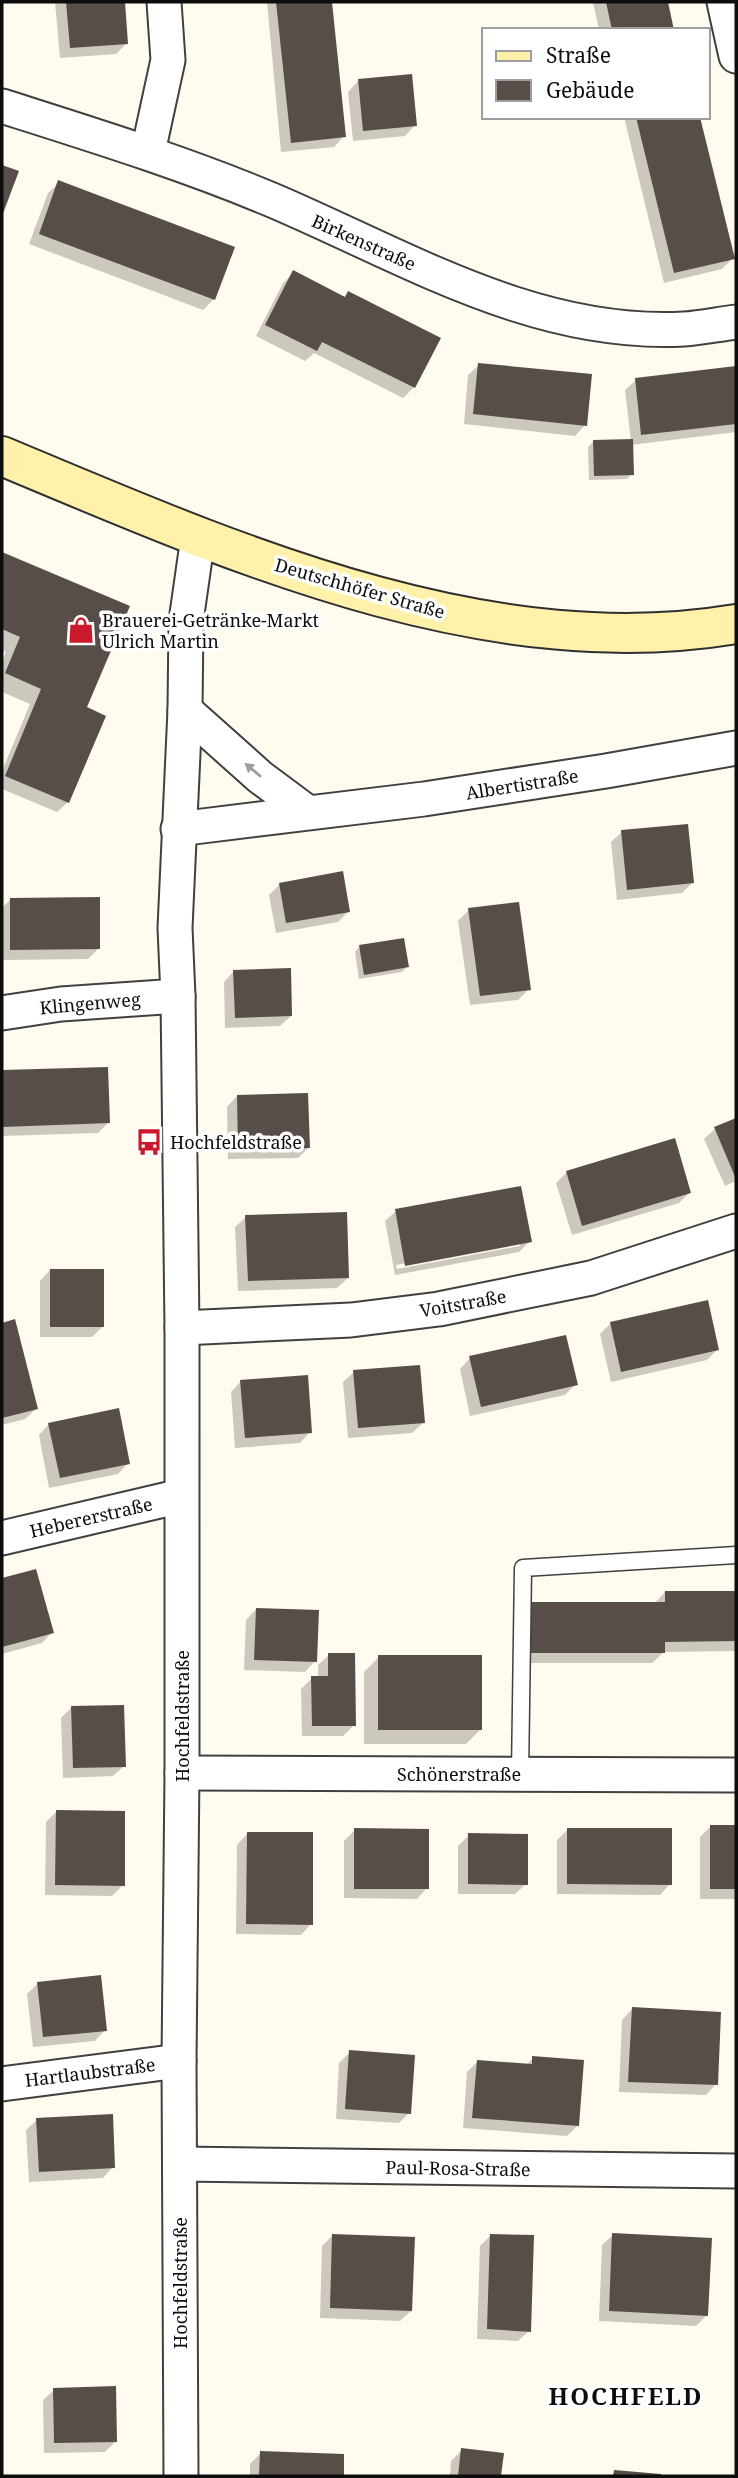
<svg xmlns="http://www.w3.org/2000/svg" width="738" height="2478" font-family="'Noto Serif',serif">
	<style>
		.shadow { fill: #0003; fill-rule: evenodd }
		.building { fill: #574e49 }
		.lines { fill: none; stroke-linecap: round; stroke-linejoin: round }
		.service-casing { stroke: #404040; stroke-width: 19 }
		.minor-casing { stroke: #404040; stroke-width: 37 }
		.secondary-casing { stroke: #2f2f2f; stroke-width: 42 }
		.service { stroke: #fff; stroke-width: 16 }
		.minor { stroke: #fff; stroke-width: 33 }
		.secondary { stroke: #fff1a9; stroke-width: 38 }
		.oneway { fill: #9e9e9e }
		.labels { text-anchor: middle; dominant-baseline: central; stroke-width: 7; stroke-linejoin: round; paint-order: stroke }
		.street-label { font-size: 18px; fill: #0d0d0d; stroke: #fff }
		.poi-label { font-size: 18px; fill: #0d0d0d; stroke: #fff; text-anchor: start }
		.district-label { font-size: 24px; font-weight: bold; letter-spacing: 2px; fill: #0d0d0d; stroke: #fff }
	</style>
	<rect width="100%" height="100%" fill="#fffbee"/>
	<g class="shadow">
		<path d="M55 2H123L127 43 116 54 60 58Z"/>
		<path d="M267 2H330L344 136 334 147 281 152Z"/>
		<path d="M593 2H666L672 30H599Z"/>
		<path d="M358 81 415 125 405 136 353 141 348 92Z"/>
		<path d="M624 117H698L733 258 722 269 664 283Z"/>
		<path d="M59 183 214 299 203 310 29 244 48 193Z"/>
		<path d="M294 272 344 298 348 293 414 387 403 398 314 353 305 361 256 336 283 283Z"/>
		<path d="M479 365 585 425 575 436 464 424 468 375Z"/>
		<path d="M736 368V432L631 445 632 474 627 479 589 480 588 447 594 441H631L625 390 636 380Z"/>
		<path d="M2 554 127 607 86 706 68 802 57 812 2 789V771L30 704 2 692V662L6 652 2 650Z"/>
		<path d="M622 832 692 883 682 893 617 900 611 842Z"/>
		<path d="M280 884 349 911 338 922 276 933 269 895Z"/>
		<path d="M10 900 98 949 88 959 2 960V908Z"/>
		<path d="M469 910 529 989 518 1000 470 1005 458 921Z"/>
		<path d="M360 946 407 967 402 972 359 979 355 952Z"/>
		<path d="M234 971 291 1016 280 1026 225 1028 224 982Z"/>
		<path d="M107 1069 108 1123 98 1133 2 1136V1072Z"/>
		<path d="M237 1096 309 1147 298 1158 228 1159 227 1107Z"/>
		<path d="M736 1120V1181L725 1186 704 1139 715 1129Z"/>
		<path d="M567 1172 689 1193 679 1203 572 1235 556 1183Z"/>
		<path d="M396 1211 530 1241 519 1252 395 1275 385 1221ZM520 1242V1246L397 1269 396 1265Z"/>
		<path d="M246 1217 348 1278 337 1288 238 1291 235 1227Z"/>
		<path d="M50 1270 103 1326 92 1337H40V1281Z"/>
		<path d="M14 1322 36 1409 25 1419 2 1425V1325Z"/>
		<path d="M611 1323 717 1350 707 1360 611 1382 600 1334Z"/>
		<path d="M470 1358 576 1384 565 1395 470 1416 460 1369Z"/>
		<path d="M354 1372 423 1423 412 1433 348 1438 343 1382Z"/>
		<path d="M241 1381 310 1432 300 1443 235 1448 231 1392Z"/>
		<path d="M49 1424 128 1463 118 1474 49 1488 39 1435Z"/>
		<path d="M35 1571 52 1632 42 1643 2 1654V1580Z"/>
		<path d="M665 1592H736V1651L664 1652 652 1663H517V1615L654 1604Z"/>
		<path d="M256 1609 315 1661 305 1672 244 1670 246 1620Z"/>
		<path d="M329 1655 354 1725 343 1736H302L301 1689 312 1678H318V1665Z"/>
		<path d="M379 1657 481 1729 466 1744H364V1672Z"/>
		<path d="M71 1708 124 1766 113 1776 63 1778 61 1718Z"/>
		<path d="M56 1812 123 1885 112 1896 45 1895 46 1822Z"/>
		<path d="M711 1826 736 1827V1899H700V1837Z"/>
		<path d="M568 1829 670 1884 660 1895 557 1894V1840Z"/>
		<path d="M355 1830 427 1888 417 1899 344 1898V1841Z"/>
		<path d="M247 1834 311 1924 301 1935 236 1934 237 1845Z"/>
		<path d="M469 1835 526 1884 515 1894H458V1846Z"/>
		<path d="M37 1984 105 2030 95 2041 33 2047 27 1994Z"/>
		<path d="M632 2009 716 2084 706 2095 619 2092 622 2020Z"/>
		<path d="M350 2052 409 2113 399 2123 336 2119 339 2063Z"/>
		<path d="M533 2058 578 2125 567 2136 463 2128 467 2072 477 2062 526 2065Z"/>
		<path d="M37 2120 113 2167 103 2178 29 2182 26 2130Z"/>
		<path d="M333 2235 411 2311 400 2321 320 2318 322 2246Z"/>
		<path d="M491 2235 529 2331 518 2341 477 2339 480 2246Z"/>
		<path d="M613 2235 707 2315 696 2326 599 2321 602 2245Z"/>
		<path d="M54 2390 116 2441 105 2452 44 2453 43 2400Z"/>
		<path d="M462 2450 502 2455 499 2476H450L451 2461Z"/>
		<path d="M261 2453 343 2456 342 2476H250V2464Z"/>
	</g>
	<g class="building">
		<path d="M66 2H125L128 44 70 48Z"/>
		<path d="M276 2H332L346 137 291 143Z"/>
		<path d="M606 2H668L674 30H612Z"/>
		<path d="M412 74 417 126 363 131 358 79Z"/>
		<path d="M636 117H700L735 259 674 273Z"/>
		<path d="M2 165 19 171 2 216Z"/>
		<path d="M58 180 235 247 215 300 39 234Z"/>
		<path d="M293 270 345 297 348 291 441 338 415 388 322 342 317 351 265 325Z"/>
		<path d="M478 363 592 374 587 426 473 414Z"/>
		<path d="M736 366V424L641 435 635 378Z"/>
		<path d="M633 439 634 475 594 476 593 440Z"/>
		<path d="M2 552 130 606 87 707 106 716 69 803 5 776 41 689 5 673 20 637 2 629Z"/>
		<path d="M688 824 694 883 627 890 621 830Z"/>
		<path d="M343 871 350 912 286 923 279 883Z"/>
		<path d="M100 897V949L10 950V898Z"/>
		<path d="M519 902 531 990 480 996 468 908Z"/>
		<path d="M404 938 409 967 364 975 359 945Z"/>
		<path d="M291 968 292 1016 235 1018 233 970Z"/>
		<path d="M108 1067 110 1123 2 1127V1070Z"/>
		<path d="M308 1093 310 1148 238 1150 237 1095Z"/>
		<path d="M736 1118V1179L714 1127Z"/>
		<path d="M675 1138 691 1193 582 1226 566 1171Z"/>
		<path d="M521 1186 532 1242 405 1266 395 1209Z"/>
		<path d="M347 1212 349 1278 248 1281 245 1215Z"/>
		<rect x="50" y="1269" width="54" height="58"/>
		<path d="M708 1300 719 1350 621 1372 610 1322Z"/>
		<path d="M15 1319 38 1409 2 1418V1323Z"/>
		<path d="M566 1335 578 1385 481 1407 469 1356Z"/>
		<path d="M420 1365 425 1423 358 1428 353 1370Z"/>
		<path d="M308 1375 312 1433 245 1438 240 1380Z"/>
		<path d="M119 1408 130 1464 60 1478 48 1423Z"/>
		<path d="M36 1569 54 1633 2 1647V1578Z"/>
		<path d="M665 1591H736V1641L665 1642V1653H527V1602H665Z"/>
		<path d="M256 1608 319 1610 317 1662 254 1660Z"/>
		<path d="M328 1653H355L356 1726H312L311 1676H328Z"/>
		<rect x="378" y="1655" width="104" height="75"/>
		<path d="M124 1705 126 1767 73 1768 71 1706Z"/>
		<path d="M56 1810 125 1811V1886L55 1885Z"/>
		<rect x="710" y="1825" width="26" height="64"/>
		<path d="M354 1828 429 1829V1889H354Z"/>
		<path d="M567 1828H672V1885L567 1884Z"/>
		<path d="M247 1832H313V1925L246 1924Z"/>
		<path d="M468 1833 528 1834V1885L468 1884Z"/>
		<path d="M101 1975 107 2031 43 2037 37 1982Z"/>
		<path d="M632 2007 721 2012 718 2085 628 2082Z"/>
		<path d="M349 2050 415 2055 411 2114 345 2109Z"/>
		<path d="M532 2056 584 2060 579 2126 472 2118 477 2060 532 2064Z"/>
		<path d="M113 2114 115 2168 39 2172 36 2118Z"/>
		<path d="M612 2233 712 2238 708 2316 609 2311Z"/>
		<path d="M332 2234 415 2237 412 2311 330 2308Z"/>
		<path d="M490 2234 534 2235 531 2332 487 2329Z"/>
		<path d="M116 2386 117 2442 54 2443 53 2388Z"/>
		<path d="M461 2448 504 2453 501 2476H458Z"/>
		<path d="M260 2451 344 2454V2476H259Z"/>
		<path d="M614 2470 661 2474V2476H613Z"/>
	</g>
	<g class="lines">
		<defs>
			<path id="service" d="M520 1774 523 1568 736 1555"/>
			<g id="minor">
				<path d="M724 2 736 56"/>
				<path d="M2 106C93 135 184 163 272 200 404 256 534 337 684 329 701 328 719 324 736 322"/>
				<path d="M148 152 168 60 164 2"/>
				<path d="M185 710 260 777 307 812"/>
				<path d="M178 829 424 799 606 771 736 748"/>
				<path d="M2 1013 61 1004 178 996"/>
				<path d="M182 1328 351 1320 439 1309 591 1278 736 1231"/>
				<path d="M2 1538 181 1496"/>
				<path d="M182 1773 736 1775"/>
				<path d="M2 2084 179 2061"/>
				<path d="M180 2164 736 2171"/>
				<path d="M181 2476 179 2061 182 1773V1328L178 996 175 928 185 710 186 621 198 537"/>
			</g>
			<path id="secondary" d="M2 456C229 551 485 666 736 624"/>
		</defs>
		<use href="#service" class="service-casing"/>
		<use href="#minor" class="minor-casing"/>
		<use href="#secondary" class="secondary-casing"/>
		<use href="#service" class="service"/>
		<use href="#minor" class="minor"/>
		<use href="#secondary" class="secondary"/>
	</g>
	<defs><path id="oneway-solid" d="M-6-.8H1V-3.2L6.5 0L1 3.2V.8H-6Z" transform="scale(1.75)"/></defs>
	<use class="oneway" href="#oneway-solid" transform="translate(253 770) rotate(-140)"/>
	<defs>
		<symbol id="shop-bare" viewBox="-9 -9 18 18"><path d="M-5-2.5h2.3a2.7 3.5 0 0 1 5.4 0H5L5.5 6h-11ZM-1.5-2.5h3a1.5 2.3 0 0 0-3 0Z" fill="#ca192a" stroke="#fff" stroke-width="2.5" paint-order="stroke"/></symbol>
		<symbol id="bus-bare" viewBox="-9 -9 18 18"><path d="M-5-6H5V4H4V6H2V4H-2V6H-4V4H-5ZM-3.5-4V0h7V-4ZM-3.5 1.2v1.5H-2V1.2ZM2 1.2v1.5H3.5V1.2Z" fill="#ca192a" stroke="#fff" stroke-width="2.5" paint-order="stroke"/></symbol>
	</defs>
	<g fill-rule="evenodd">
		<use href="#shop-bare" x="62" y="611" width="38" height="38"/>
		<use href="#bus-bare" x="130" y="1123" width="38" height="38"/>
	</g>
	<g class="labels">
		<g class="street-label">
			<text transform="translate(364 242) rotate(24)">Birkenstraße</text>
			<text transform="translate(360 588) rotate(16)">Deutschhöfer Straße</text>
			<text transform="translate(522 784) rotate(-9)">Albertistraße</text>
			<text transform="translate(90 1003) rotate(-5)">Klingenweg</text>
			<text transform="translate(463 1303) rotate(-10)">Voitstraße</text>
			<text transform="translate(91 1517) rotate(-13)">Hebererstraße</text>
			<text transform="translate(182 1716) rotate(-90)">Hochfeldstraße</text>
			<text x="459" y="1774">Schönerstraße</text>
			<text transform="translate(90 2072) rotate(-7)">Hartlaubstraße</text>
			<text transform="translate(458 2168) rotate(1)">Paul-Rosa-Straße</text>
			<text transform="translate(180 2283) rotate(-90)">Hochfeldstraße</text>
		</g>
		<g class="poi-label">
			<text x="102" y="620">Brauerei-Getränke-Markt<tspan x="102" dy="21">Ulrich Martin</tspan></text>
			<text x="170" y="1142">Hochfeldstraße</text>
		</g>
		<g class="district-label">
			<text x="626" y="2395">HOCHFELD</text>
		</g>
	</g>
	<rect width="738" height="2478" fill="none" stroke="#0d0d0d" stroke-width="7"/>
	<rect x="482" y="28" width="228" height="91" fill="#ffffff" stroke="#9e9e9e" stroke-width="2"/>
	<rect x="496" y="51" width="35" height="10" fill="#fff1a9" stroke="#9e9e9e" stroke-width="2"/>
	<text x="546" y="63" font-size="21" fill="#0d0d0d">Straße</text>
	<rect x="496" y="80" width="35" height="21" fill="#574e49" stroke="#9e9e9e" stroke-width="2"/>
	<text x="546" y="98" font-size="21" fill="#0d0d0d">Gebäude</text>
</svg>
